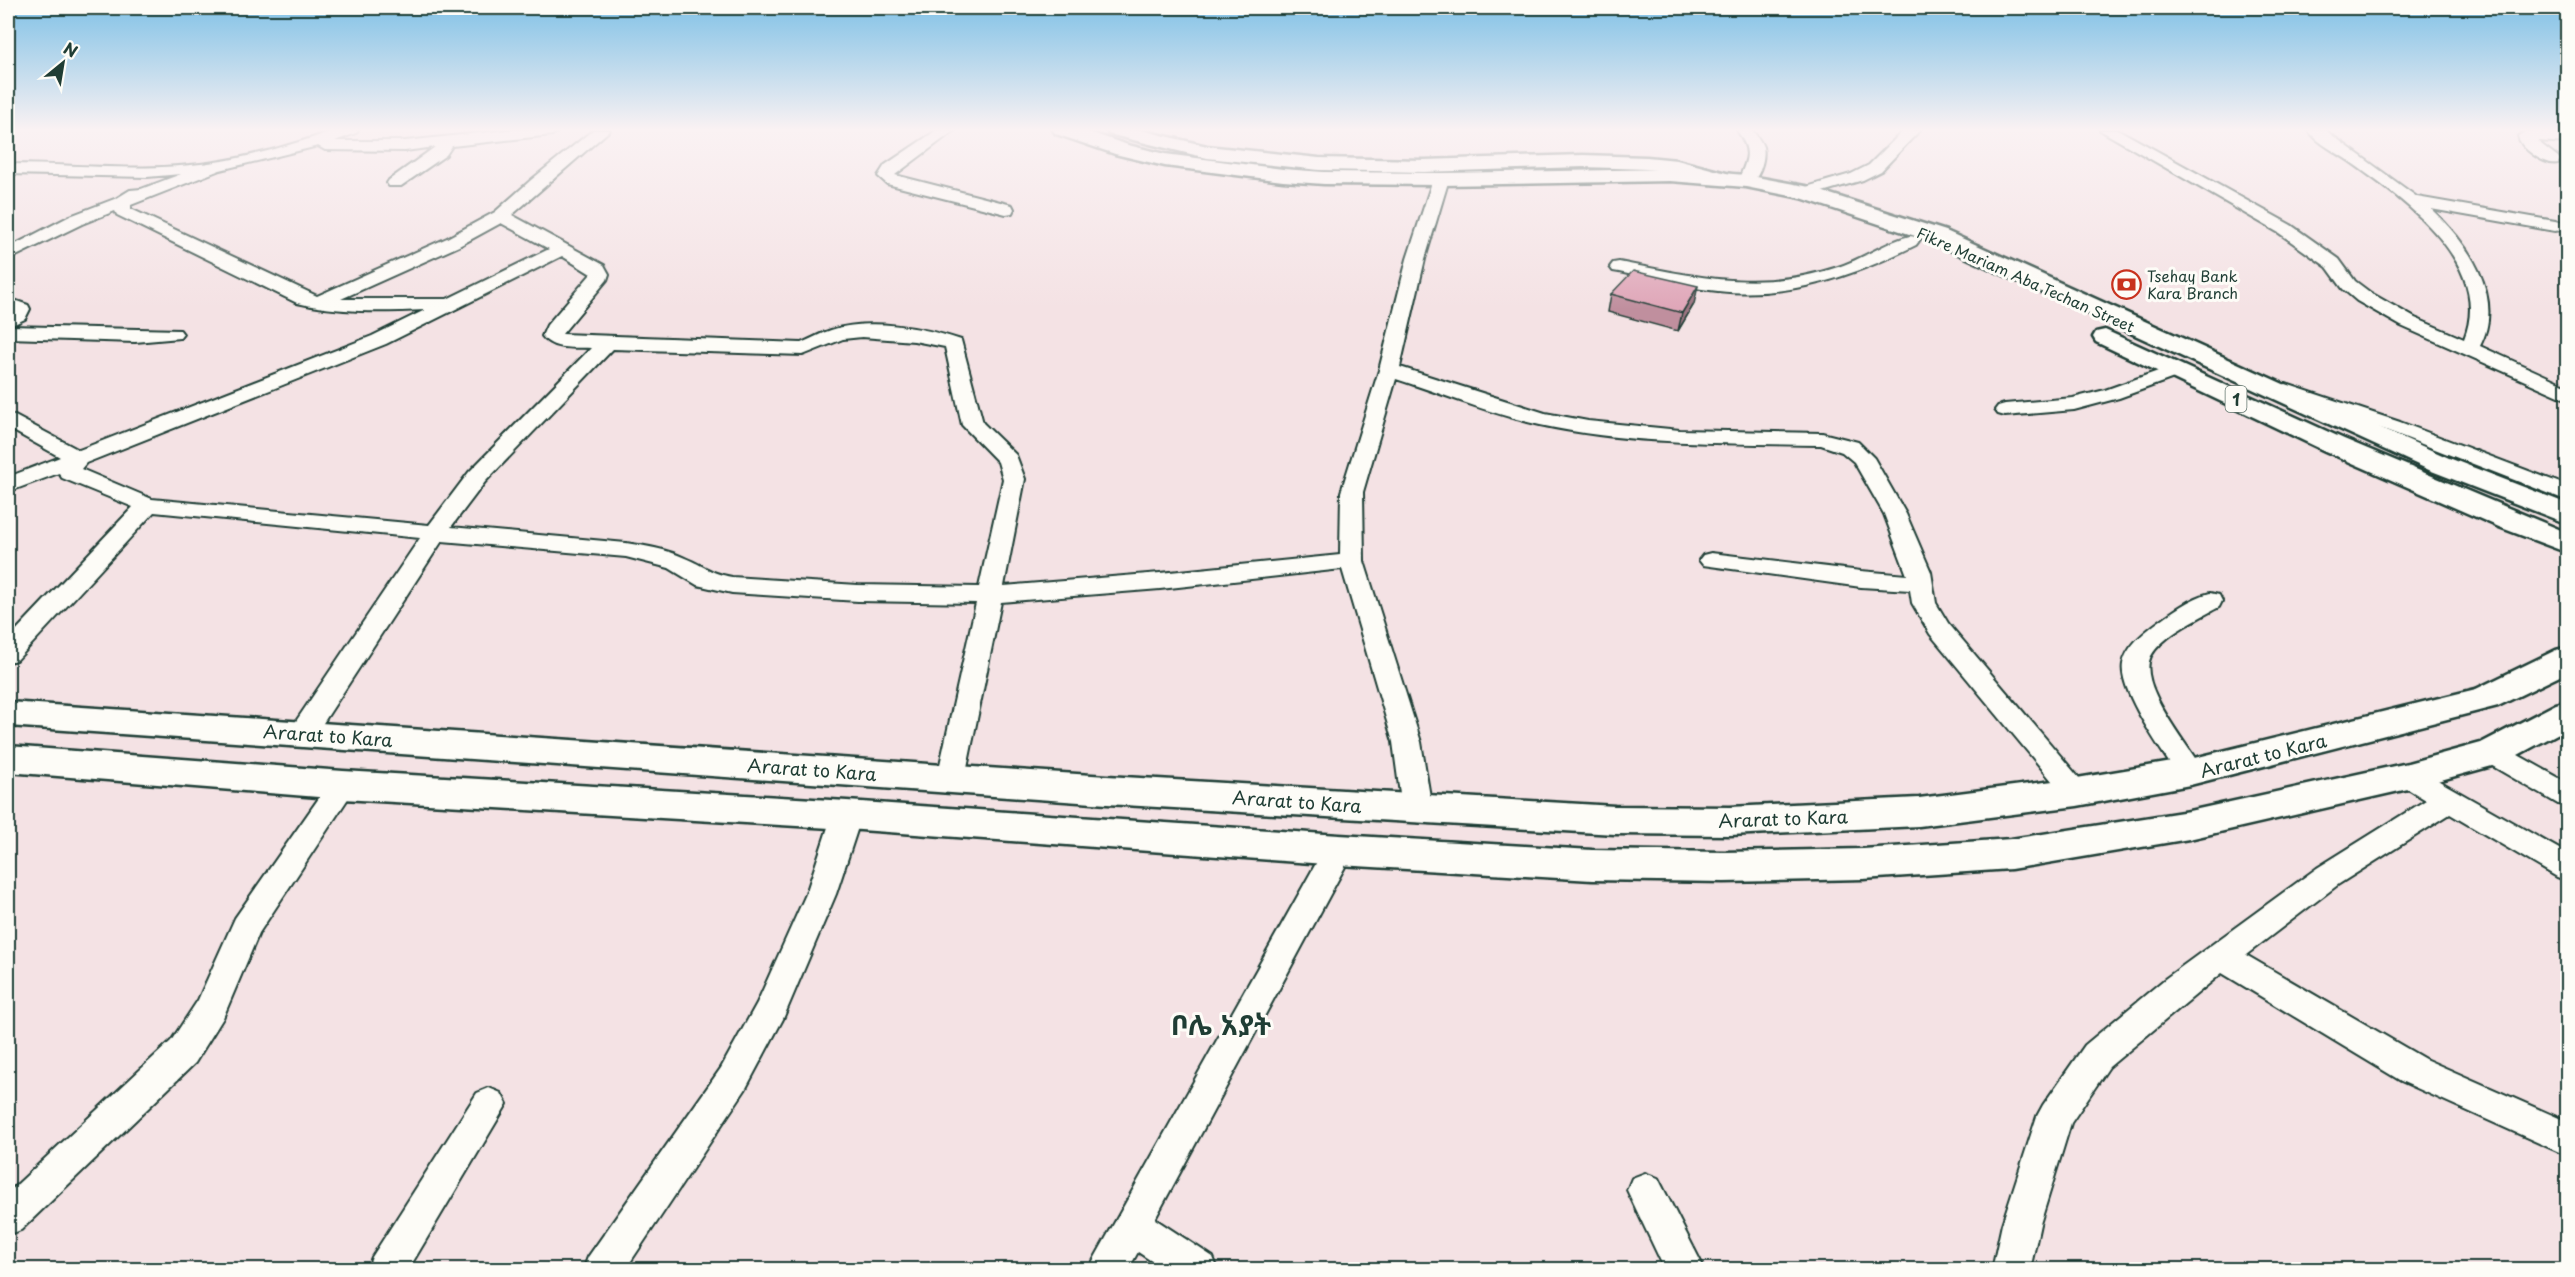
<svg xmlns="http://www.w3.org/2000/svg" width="2575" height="1277" font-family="'Playpen Sans','Noto Sans Ethiopic',sans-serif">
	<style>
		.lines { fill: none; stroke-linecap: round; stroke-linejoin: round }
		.street-casing { stroke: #1f3d34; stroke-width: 4 }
		.secondary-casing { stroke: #1f3d34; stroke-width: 5 }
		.primary-casing { stroke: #1f3d34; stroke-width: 5 }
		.street { fill: #fdfcf7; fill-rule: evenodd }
		.secondary { fill: #fdfcf7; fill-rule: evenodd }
		.primary { fill: #fdfcf7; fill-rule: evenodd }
		.wall { fill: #c08f9e; stroke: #1f3d34; stroke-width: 1.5 }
		.shaded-wall { fill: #9c7481; stroke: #1f3d34; stroke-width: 1.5 }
		.building { fill: #dfa6b8; stroke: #1f3d34; stroke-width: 1.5 }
		.labels { text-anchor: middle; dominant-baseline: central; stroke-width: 6; stroke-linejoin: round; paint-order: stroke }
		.far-poi-label { font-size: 15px; fill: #1f3d34; stroke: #fdfcf7; text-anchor: start }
		.far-street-label { font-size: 15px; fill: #1f3d34; stroke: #fdfcf7 }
		.shield { fill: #fdfcf7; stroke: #62766e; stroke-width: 1.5 }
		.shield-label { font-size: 16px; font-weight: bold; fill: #1f3d34 }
		.street-label { font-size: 18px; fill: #1f3d34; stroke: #fdfcf7 }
		.near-district-label { font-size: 28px; font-weight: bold; fill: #1f3d34; stroke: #fdfcf7 }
	</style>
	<rect width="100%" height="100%" fill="#f4e2e4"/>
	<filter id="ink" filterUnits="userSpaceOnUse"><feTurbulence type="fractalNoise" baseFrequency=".0167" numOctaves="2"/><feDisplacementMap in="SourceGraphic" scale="12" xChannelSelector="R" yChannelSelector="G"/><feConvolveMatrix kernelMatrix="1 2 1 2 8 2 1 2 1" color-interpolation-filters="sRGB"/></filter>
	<g filter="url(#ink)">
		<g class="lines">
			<defs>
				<g id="street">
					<path d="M336 130H358L356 133 335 141H405L508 130H559L552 135 452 146 446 155 401 186H389L387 183 389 180 435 147 405 151 325 150 318 146 220 170 131 205V209L317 296 447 238 495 212 531 180 593 130H610L512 215 604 265 609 274 607 280 562 334 801 343C811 339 821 333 831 330 870 318 923 327 961 340L983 423 1016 455 1025 479 1004 586 1160 573 1340 555 1341 492 1379 370 1407 259 1433 179 1435 176H1447L1449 179 1425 259 1400 367 1545 413 1588 421 1680 430 1822 433 1858 442 1874 458 1906 514 1931 572 1936 603 1948 623 2091 792 2087 799 2077 803 2067 799 1930 634 1912 603 1910 590 1861 587 1703 565 1699 560 1703 555 1711 553 1861 571 1907 575 1884 514 1854 462 1842 452 1821 445C1727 443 1631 445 1540 425 1491 414 1443 394 1396 379L1363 492 1364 561 1421 742 1432 809 1427 817 1417 820 1407 817 1402 809 1393 742 1342 569 1160 589 1001 602 965 778 961 785 951 788 941 785 937 778 976 603 858 601 732 593 697 585 669 568 626 557 442 541 312 740 302 743 292 740 288 733 420 538 154 512 17 660 8 662V639L133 507 62 478 59 473 8 492V477L60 457 8 428V414L15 416 79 450 372 336 425 310C382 312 340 313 297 303L117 215 115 211 82 224 8 260V248L70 216 117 198 130 190 141 189 181 174 147 177 8 174V164C76 164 147 173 215 162 256 156 297 143 336 130ZM501 223 549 249 447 299H341L459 246ZM562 256 591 274 547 325 542 336C553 351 575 347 591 348L469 472 429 525 152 499 81 469 86 463 386 344ZM862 337 914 341 945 347 962 425 998 462 1003 479 979 587 858 585 732 577C709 573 705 566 685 558 666 549 646 546 626 543L451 527 485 482 613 349 803 355 843 339Z"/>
					<path d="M937 130H955L895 175 1012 205 1014 209 1012 213 1006 214 887 184 878 176 885 165Z"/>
					<path d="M1737 130H1752C1756 135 1761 141 1763 147 1766 159 1758 183 1746 186L1738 181C1748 158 1752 152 1737 130Z"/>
					<path d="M1904 130H1920L1881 171 1863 180 1805 197 1797 192 1799 189 1851 174 1869 165Z"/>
					<path d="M2100 130H2119L2291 225 2339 259 2355 281 2371 293 2415 318 2464 339C2494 264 2404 200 2352 163 2338 153 2318 144 2308 130H2325L2417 197 2561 222 2564 226 2561 230 2555 231 2431 209C2467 242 2506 296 2480 346L2568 386V400L2401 326 2357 301 2343 289 2327 267 2279 233Z"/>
					<path d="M2526 131 2568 133V143L2537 141 2558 157 2560 160 2558 163C2545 166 2520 148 2518 136Z"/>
					<path d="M1910 236 1916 237 1919 241 1916 245C1854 276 1789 299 1718 291 1685 288 1652 279 1619 272L1613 271 1610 267 1613 263 1619 262C1698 277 1758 293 1838 267 1863 259 1885 242 1910 236Z"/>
					<path d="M8 298 28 305 30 309 25 319 10 326 180 330 183 334 180 338 135 342 8 338V313L10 311 8 310Z"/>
					<path d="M2175 365 2182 367 2185 371 2182 375 2119 398 2074 410 2005 416 1998 414 1995 410 1998 406 2005 404 2073 398 2105 390Z"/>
					<path d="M2286 384 2400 422 2568 486V501L2386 430 2279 394 2276 390 2279 386Z"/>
					<path d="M2210 593 2219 595 2222 601 2219 607C2199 618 2162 636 2151 656 2136 685 2190 747 2204 772L2200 779 2190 782 2180 779C2165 755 2118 691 2123 664 2126 648 2141 635 2154 625 2170 613 2190 598 2210 593Z"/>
					<path d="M2492 743 2502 746 2568 783V806L2558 804 2482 760 2478 753 2482 746Z"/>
					<path d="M2408 766 2418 769 2568 854V881L2557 877 2450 814 2339 884 2246 955 2425 1059 2568 1122V1156L2401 1081 2222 973 2109 1067 2071 1123 2040 1224 2030 1270H1992L2002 1224 2037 1116 2043 1105 2085 1045 2166 978 2317 868 2426 800 2398 783 2394 776 2398 769Z"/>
					<path d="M343 775 353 778 357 785 259 933 223 1018 195 1063 21 1230 8 1235V1193L171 1041 198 1000 235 918 333 778Z"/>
					<path d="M847 804 857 807 862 815 836 894 783 1019 745 1090 625 1270H583L588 1257 721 1068 757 1003 806 894 832 815 837 807Z"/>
					<path d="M1339 839 1350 842 1354 850 1155 1219 1213 1257 1218 1270H1165L1138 1252 1128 1270H1088L1328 842Z"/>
					<path d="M489 1088 501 1093 507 1104 408 1270H367L372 1257 477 1093Z"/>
					<path d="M1645 1173 1658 1178 1705 1270H1665L1627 1190 1632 1178Z"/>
				</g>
				<path id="secondary" d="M1106 130H1141L1207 146 1319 158 1424 160 1583 155 1647 157 1677 160 1730 174 1733 178 1730 182 1723 184 1676 172 1647 169 1583 167 1424 172 1319 170 1207 158 1109 134Z"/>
				<g id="primary">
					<path d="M1053 130H1083L1128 145 1165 154 1283 169 1324 172 1441 173 1670 169 1746 175 1805 186 1946 231 2352 415 2449 458 2568 504V524L2429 470 1930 241 1801 198 1746 187 1670 181 1441 185 1324 184 1283 181 1165 166 1115 154 1056 134Z"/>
					<path d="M2105 330 2344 439 2568 533V553L2499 527 2325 451 2096 342 2093 337 2096 332Z"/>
					<path d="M2568 647V672L2498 706 2190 785 2077 806 1919 826 1730 835 1615 834 1107 804 8 726V702L1107 776 1615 806 1730 807 1919 798 2077 778 2190 759 2476 689 2556 650Z"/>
					<path d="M2568 701V728L2505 762 2492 766 2408 789 2189 839 2011 869 1863 879 1724 882 1592 880 1339 865 847 829 343 799 8 772V746L343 771 847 801 1339 835 1592 850 1724 852 1863 849 2011 839 2189 811 2408 763 2481 743 2556 704Z"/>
				</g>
			</defs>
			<use href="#street" class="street-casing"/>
			<use href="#secondary" class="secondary-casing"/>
			<use href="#primary" class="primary-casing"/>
			<use href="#street" class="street"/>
			<use href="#secondary" class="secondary"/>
			<use href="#primary" class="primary"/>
		</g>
		<path class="wall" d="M1611 294 1694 304 1678 331 1608 312Z"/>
		<path class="shaded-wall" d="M1698 286 1694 304 1678 331 1682 313Z"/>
		<path class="building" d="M1633 271 1698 286 1682 313 1611 294Z"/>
	</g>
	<linearGradient id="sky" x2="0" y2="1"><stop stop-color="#80c1e6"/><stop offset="0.42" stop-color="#faf2f3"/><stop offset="1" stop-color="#faf2f3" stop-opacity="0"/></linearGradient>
	<rect width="2575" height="309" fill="url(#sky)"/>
	<defs>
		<symbol id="bank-ring" viewBox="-11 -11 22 22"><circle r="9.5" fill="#fdfcf7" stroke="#c8321e" stroke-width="1.5"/><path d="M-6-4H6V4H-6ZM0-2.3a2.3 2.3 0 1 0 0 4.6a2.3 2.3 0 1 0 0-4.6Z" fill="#c8321e"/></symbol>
	</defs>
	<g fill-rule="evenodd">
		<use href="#bank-ring" x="2110" y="268" width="33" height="33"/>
	</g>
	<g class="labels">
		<g class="far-poi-label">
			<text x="2147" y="275">Tsehay Bank<tspan x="2147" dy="17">Kara Branch</tspan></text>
		</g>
		<g class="far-street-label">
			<text transform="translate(2026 279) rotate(24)">Fikre Mariam Aba Techan Street</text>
		</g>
		<rect class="shield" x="2225.5" y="386" width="21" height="26" rx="4.5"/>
		<g class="shield-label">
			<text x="2236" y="399">1</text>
		</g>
		<g class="street-label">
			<text transform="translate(328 735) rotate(4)">Ararat to Kara</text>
			<text transform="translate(2263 755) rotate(-14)">Ararat to Kara</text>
			<text transform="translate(812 769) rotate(4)">Ararat to Kara</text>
			<text transform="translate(1297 801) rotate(4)">Ararat to Kara</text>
			<text transform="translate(1783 818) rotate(-2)">Ararat to Kara</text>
		</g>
		<g class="near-district-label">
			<text x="1221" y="1023">ቦሌ አያት</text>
		</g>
	</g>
	<rect width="2575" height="1277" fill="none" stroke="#fdfcf7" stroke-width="30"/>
	<rect x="15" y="15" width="2545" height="1247" fill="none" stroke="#1f3d34" stroke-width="2" filter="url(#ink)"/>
	<g transform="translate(63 63) rotate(30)" stroke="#fdfcf7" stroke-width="4.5" paint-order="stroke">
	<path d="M0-4.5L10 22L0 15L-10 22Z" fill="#1f3d34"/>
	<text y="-9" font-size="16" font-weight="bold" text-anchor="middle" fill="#1f3d34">N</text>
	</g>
</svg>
